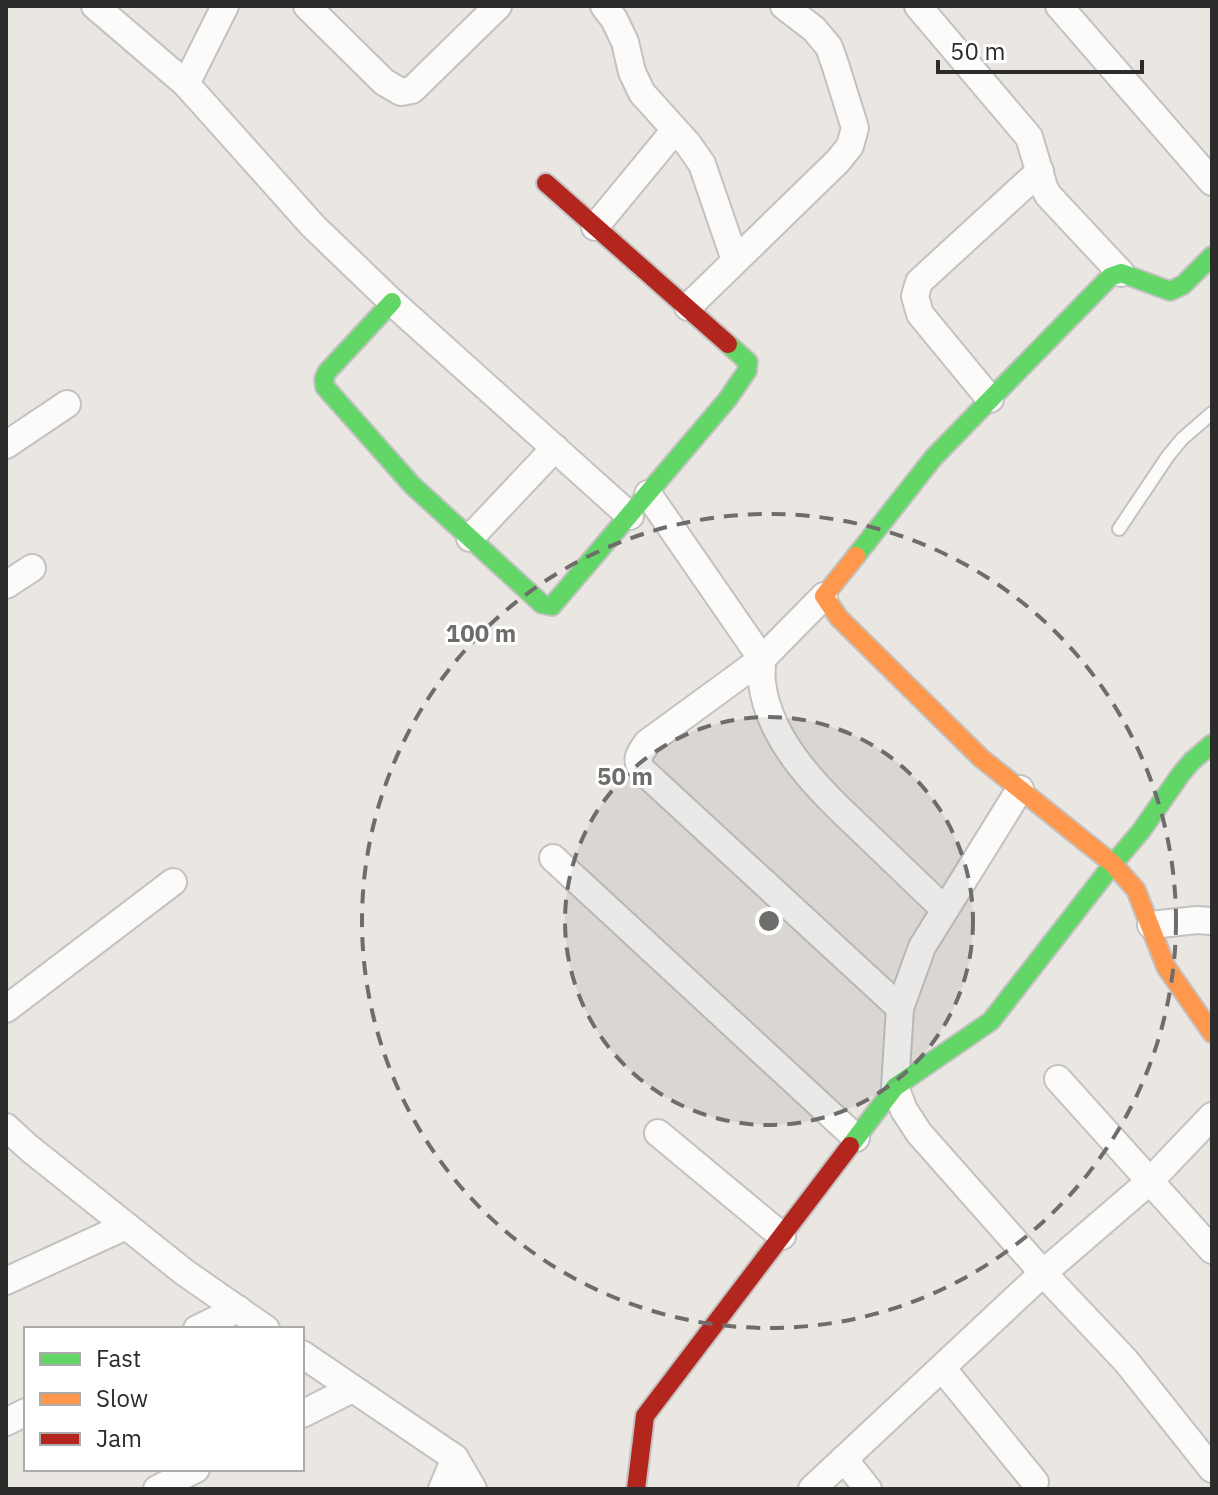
<svg xmlns="http://www.w3.org/2000/svg" width="1218" height="1495" font-family="'IBM Plex Sans',sans-serif">
	<style>
		.lines { fill: none; stroke-linecap: round; stroke-linejoin: round }
		.lane-casing { stroke: #c3c2c2; stroke-width: 16 }
		.street-casing { stroke: #c3c2c2; stroke-width: 30 }
		.fast-casing { stroke: #c3c2c2; stroke-width: 22 }
		.slow-casing { stroke: #c3c2c2; stroke-width: 22 }
		.jam-casing { stroke: #c3c2c2; stroke-width: 22 }
		.lane { stroke: #fcfbfa; stroke-width: 12 }
		.street { stroke: #fcfbfa; stroke-width: 26 }
		.fast { stroke: #63d668; stroke-width: 18 }
		.slow { stroke: #ff974d; stroke-width: 18 }
		.jam { stroke: #b3261e; stroke-width: 18 }
		.ring { fill: none; stroke: #6e6d6b; stroke-width: 4; stroke-dasharray: 14 10 }
		.centre { fill: #6e6d6b; stroke: #fff; stroke-width: 4 }
		.ring-label { font-size: 24px; text-anchor: middle; font-weight: bold; fill: #6e6d6b; stroke: #fff; stroke-width: 6; stroke-linejoin: round; paint-order: stroke }
	</style>
	<rect width="100%" height="100%" fill="#eae6e1"/>
	<g class="lines">
		<defs>
			<path id="lane" d="M1119 529 1168 456 1182 439 1212 413"/>
			<g id="street">
				<path d="M95 6 186 84 313 226 392 302 630 516"/>
				<path d="M307 6 384 82 401 92 412 90 498 6"/>
				<path d="M604 6 614 19 625 42 632 72 642 93 688 144 702 164 735 260"/>
				<path d="M918 6 1029 137 1044 187 1048 195 1121 273"/>
				<path d="M1059 6 1212 182"/>
				<path d="M186 84 225 6"/>
				<path d="M595 227 675 130"/>
				<path d="M688 307 838 161 850 146 855 128 836 67 829 47 814 29 784 6"/>
				<path d="M990 399 920 314 915 296 919 282 1040 171"/>
				<path d="M6 445 67 404"/>
				<path d="M648 494 762 659C762 667 761 675 762 683 770 746 826 796 869 837 894 861 919 885 944 909"/>
				<path d="M470 538 555 448"/>
				<path d="M6 585 32 568"/>
				<path d="M824 596 762 659 647 743C640 754 634 758 643 771L900 1008"/>
				<path d="M1020 789 922 947 900 1008 895 1087 904 1110 919 1133 1043 1273 1126 1361 1212 1469"/>
				<path d="M553 858 856 1138"/>
				<path d="M1151 925 1197 920 1212 921"/>
				<path d="M6 1009 173 882"/>
				<path d="M1058 1079 1212 1250"/>
				<path d="M6 1127 29 1148 184 1272 266 1329"/>
				<path d="M658 1133 782 1236"/>
				<path d="M6 1281 126 1226"/>
				<path d="M197 1329 238 1309"/>
				<path d="M302 1354 455 1458 473 1489"/>
				<path d="M942 1368 1035 1482"/>
				<path d="M302 1414 352 1389"/>
				<path d="M6 1422 26 1412"/>
				<path d="M844 1459 868 1489"/>
				<path d="M157 1489 196 1469"/>
				<path d="M442 1489 455 1458"/>
				<path d="M812 1489 1043 1273 1150 1181 1212 1116"/>
			</g>
			<g id="fast">
				<path d="M392 302 327 372 324 379 325 387 412 485 542 604 552 606 727 400 747 371 748 362 728 344"/>
				<path d="M856 556 934 457 1110 277 1121 273 1170 291 1183 285 1212 256"/>
				<path d="M850 1146 895 1087 991 1021 1113 864 1141 831 1181 774 1192 761 1212 744"/>
			</g>
			<path id="slow" d="M856 556 824 596 839 618 981 758 1113 864 1136 890 1166 967 1212 1033"/>
			<g id="jam">
				<path d="M546 183 728 344"/>
				<path d="M636 1489 645 1416 850 1146"/>
			</g>
		</defs>
		<use href="#lane" class="lane-casing"/>
		<use href="#street" class="street-casing"/>
		<use href="#fast" class="fast-casing"/>
		<use href="#slow" class="slow-casing"/>
		<use href="#jam" class="jam-casing"/>
		<use href="#lane" class="lane"/>
		<use href="#street" class="street"/>
		<use href="#fast" class="fast"/>
		<use href="#slow" class="slow"/>
		<use href="#jam" class="jam"/>
	</g>
	<circle cx="769" cy="921" r="204" fill="#6e6d6b" fill-opacity=".12"/>
	<g class="ring">
		<circle cx="769" cy="921" r="204"/>
		<circle cx="769" cy="921" r="407"/>
	</g>
	<circle cx="769" cy="921" r="12" class="centre"/>
	<g class="ring-label">
		<text x="481" y="642">100 m</text>
		<text x="625" y="785">50 m</text>
	</g>
	<rect width="1218" height="1495" fill="none" stroke="#2c2c2c" stroke-width="16"/>
	<rect x="24" y="1327" width="280" height="144" fill="#ffffff" stroke="#ababab" stroke-width="2"/>
	<rect x="40" y="1353" width="40" height="12" fill="#63d668" stroke="#ababab" stroke-width="2"/>
	<text x="96" y="1367" font-size="24" fill="#2c2c2c">Fast</text>
	<rect x="40" y="1393" width="40" height="12" fill="#ff974d" stroke="#ababab" stroke-width="2"/>
	<text x="96" y="1407" font-size="24" fill="#2c2c2c">Slow</text>
	<rect x="40" y="1433" width="40" height="12" fill="#b3261e" stroke="#ababab" stroke-width="2"/>
	<text x="96" y="1447" font-size="24" fill="#2c2c2c">Jam</text>
	<path d="M938 60v12h204v-12" fill="none" stroke="#2c2c2c" stroke-width="4"/>
	<text x="950" y="60" font-size="24" fill="#2c2c2c" stroke="#ffffff" stroke-width="6" paint-order="stroke">50 m</text>
</svg>
